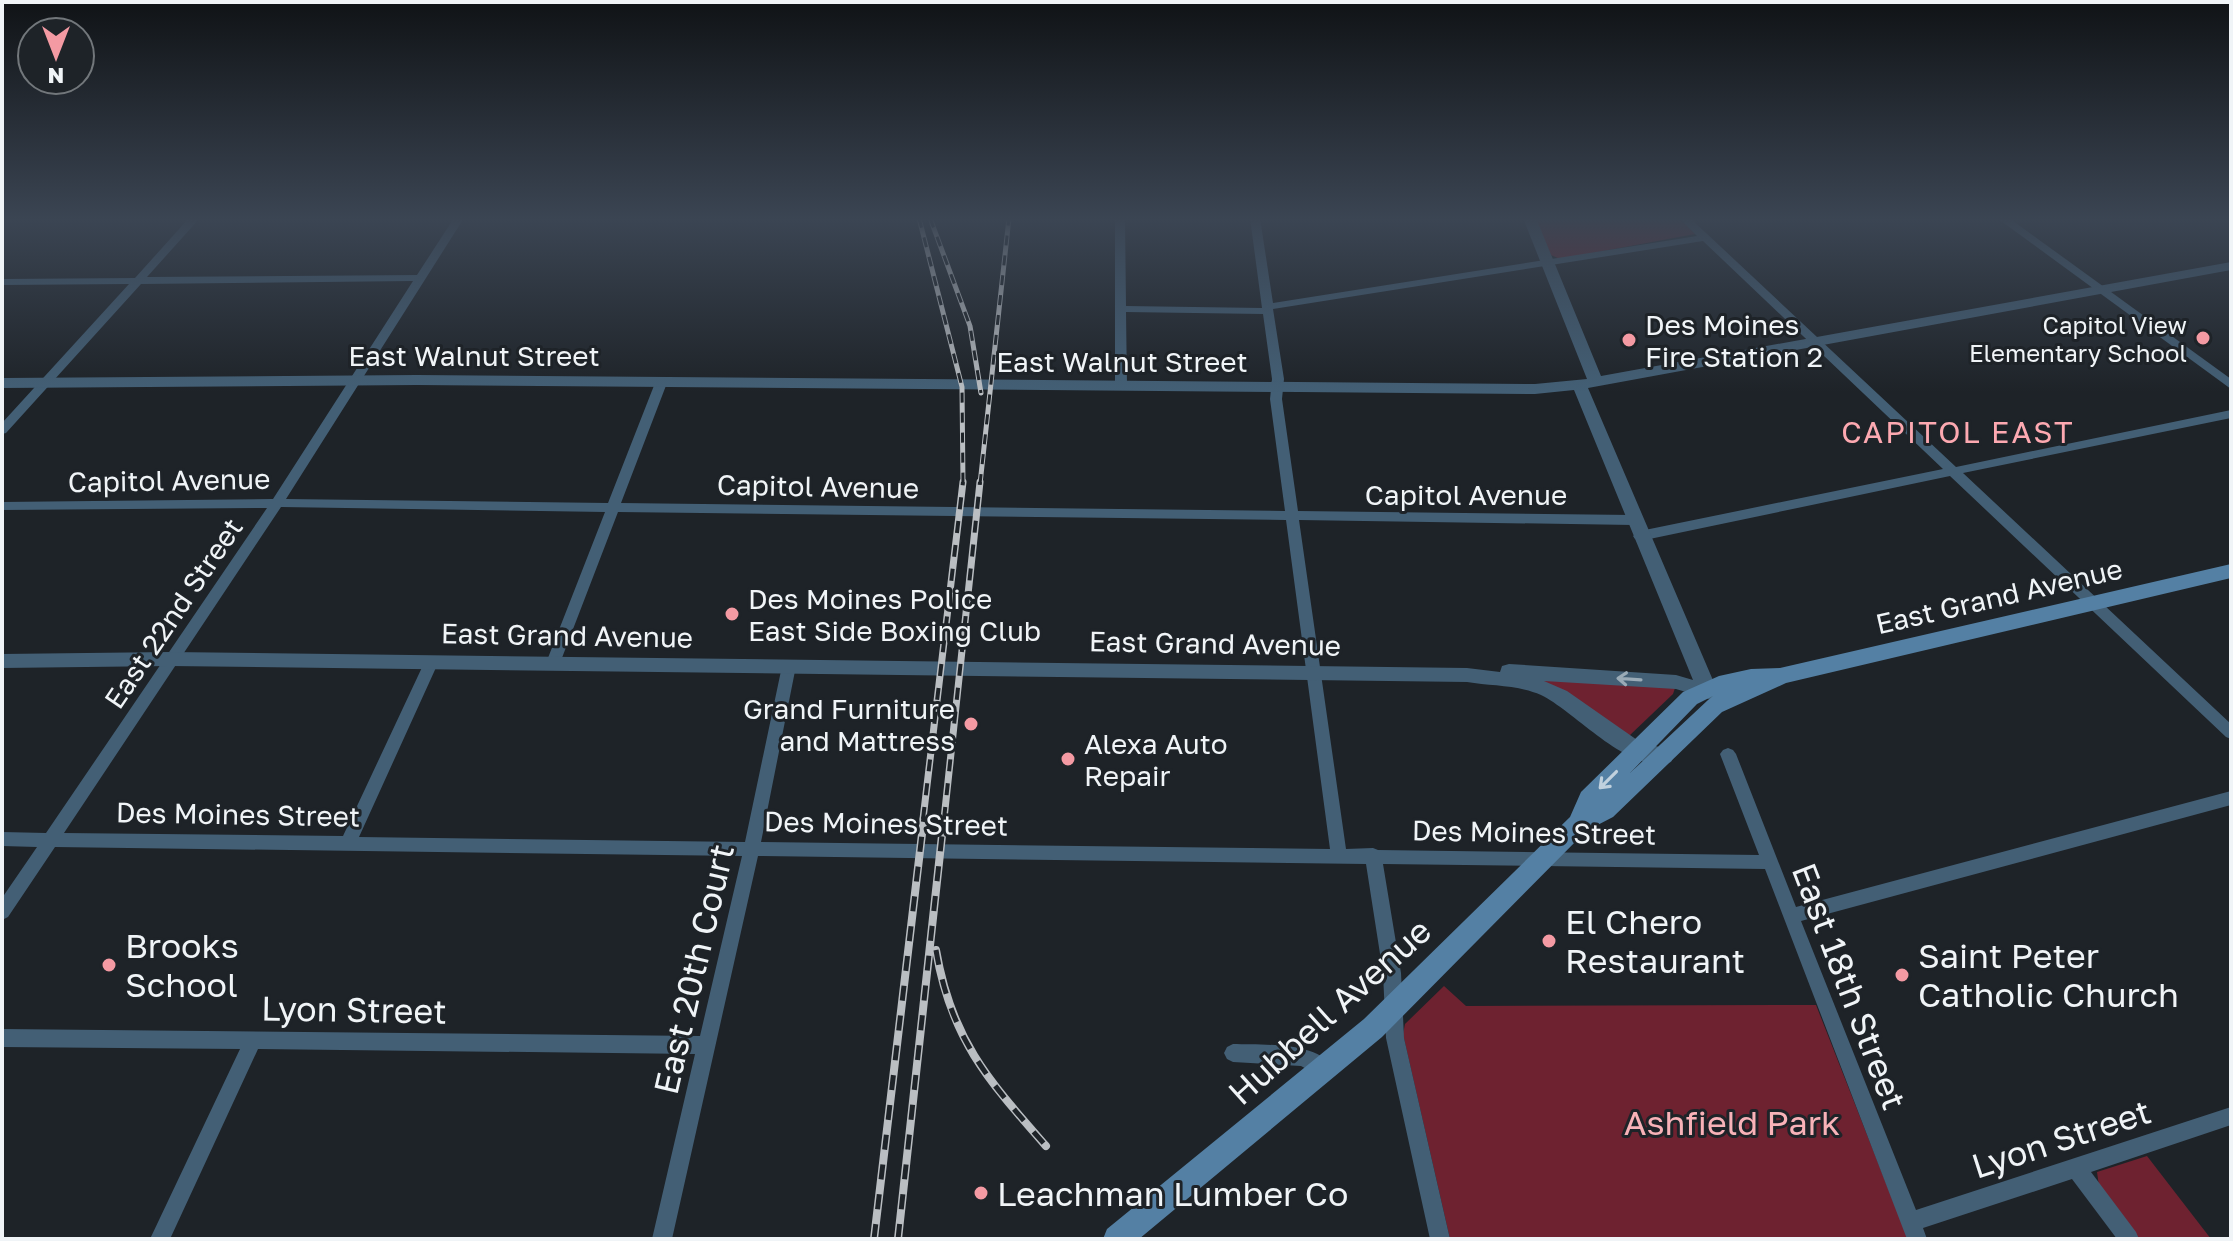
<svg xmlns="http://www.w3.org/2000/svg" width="2233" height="1241" font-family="'Golos Text',sans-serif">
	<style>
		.green { fill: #6e2230 }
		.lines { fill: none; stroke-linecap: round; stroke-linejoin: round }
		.minor { fill: #435f75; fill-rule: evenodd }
		.tertiary { fill: #435f75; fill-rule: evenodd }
		.secondary { fill: #5480a4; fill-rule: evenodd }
		.rail-far2-casing { stroke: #babec2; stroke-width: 5 }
		.rail-far1-casing { stroke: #babec2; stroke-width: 7 }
		.rail-casing { stroke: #babec2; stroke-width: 8 }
		.rail-far2 { stroke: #1e2328; stroke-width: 3; stroke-dasharray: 10; stroke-linecap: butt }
		.rail-far1 { stroke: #1e2328; stroke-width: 4; stroke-dasharray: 12; stroke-linecap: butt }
		.rail { stroke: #1e2328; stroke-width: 5; stroke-dasharray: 15; stroke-linecap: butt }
		.oneway { stroke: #9aaab6 }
		.oneway2 { stroke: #c1d1de }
		.poi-dot { fill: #f49aa3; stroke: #1e2328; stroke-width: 3 }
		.labels { text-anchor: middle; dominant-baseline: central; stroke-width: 6; stroke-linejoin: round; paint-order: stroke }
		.far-poi-label { font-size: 24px; fill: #f0f4f7; stroke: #1e2328; text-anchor: end }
		.poi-label { font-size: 28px; fill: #f0f4f7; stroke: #1e2328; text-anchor: start }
		.street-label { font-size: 28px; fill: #f0f4f7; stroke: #1e2328 }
		.neighbourhood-label { font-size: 30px; letter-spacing: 2px; fill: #fda9b1; stroke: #1e2328 }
		.near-poi-label { font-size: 34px; fill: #f0f4f7; stroke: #1e2328; text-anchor: start }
		.near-street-label { font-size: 34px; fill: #f0f4f7; stroke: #1e2328 }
		.near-park-label { font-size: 34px; fill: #f8b2b8; stroke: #1e2328 }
	</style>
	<rect width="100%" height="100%" fill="#1e2328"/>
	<g class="green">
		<path d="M1535 218H1679L1695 234 1560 259 1551 255Z"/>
		<path d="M1502 675 1675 688 1673 694 1629 736Z"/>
		<path d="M1444 986 1466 1006 1816 1005 1908 1239H1450L1403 1034 1405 1024Z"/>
		<path d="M2147 1156 2211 1239H2137L2099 1186 2097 1172Z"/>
	</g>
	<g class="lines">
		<g class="minor">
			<path d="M189 218H200L147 277 417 275 454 218H464L286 499 608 503 655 383 661 379 667 383 621 503 1285 511 1270 399 1272 379 1263 314 1126 312 1127 386 1121 390 1115 386V218H1125L1126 306 1262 308 1250 218H1260L1273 303 1697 236 1679 218H1690L1956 467 2231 410V418L1963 473 2231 724V739L2226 737 1950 476 1640 541 1635 539 1633 536 1640 531 1943 469 1703 241 1273 309 1284 379 1282 399 1298 511 1633 515 1640 520 1633 525 1299 520 1346 849 1373 848 1378 850 1759 855 1720 754 1723 750 1728 748 1733 750 1736 754 1796 907 2231 791V805L1801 921 1916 1210 2231 1107V1125L2091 1172 2136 1232 2139 1239H2117L2072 1179 1923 1228 1927 1239H1907L1765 869 1383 864 1401 973 1404 1038 1450 1239H1430L1386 1038 1383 973 1366 864 758 856 672 1239H652L695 1054 258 1049 170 1239H150L240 1049 2 1047V1029L700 1036 742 856 55 847 8 917 2 920V898L37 847 2 846V832L46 833 267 508 2 510V502L273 499 413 281 141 284 6 433 2 434V423L129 284 2 285V279L135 278ZM281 507 605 512 546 663 548 667H558L560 663 618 512 1286 520 1330 849 761 842 796 666 794 662H784L782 666 745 842 359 837 439 661 437 657H427L425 661 343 836 64 833Z"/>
			<path d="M1997 218H2009L2231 379V389Z"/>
			<path d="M1233 1044C1260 1045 1322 1041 1334 1070L1332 1076 1325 1079 1301 1066 1233 1062 1227 1059 1224 1053 1227 1047Z"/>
		</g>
		<path class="tertiary" d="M1523 218H1536L1601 376 2231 262V270L1588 388 1718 692 1716 697 1709 699 1676 689 1544 681 1567 691 1640 742 1671 750 1674 756 1671 762C1630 776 1576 712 1541 695 1519 685 1491 686 1467 682L170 666 2 668V654L170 652 1467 668 1500 672 1502 666 1509 664 1676 675 1693 680 1574 390 1535 394 417 385 2 388V378L417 375 1535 384 1587 379Z"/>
		<path class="secondary" d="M2231 564V578L1786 683 1722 712 1613 817 1586 831 1382 1037 1139 1239H1103L1107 1229 1364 1019 1570 817 1581 792 1683 692 1719 676 1751 669 1780 668ZM1713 696 1708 700 1630 773 1697 704Z"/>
		<defs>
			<g id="rail-far2">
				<path d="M919 218 962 387 963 484"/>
				<path d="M930 218 970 326 981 393"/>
				<path d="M980 484 1009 218"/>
			</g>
			<g id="rail-far1">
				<path d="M923 819 963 482"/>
				<path d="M944 819 980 482"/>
			</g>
			<g id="rail">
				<path d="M936 950C951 1039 988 1080 1046 1146"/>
				<path d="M874 1239 924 817"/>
				<path d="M898 1239 944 817"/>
			</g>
		</defs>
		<use href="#rail-far2" class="rail-far2-casing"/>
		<use href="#rail-far1" class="rail-far1-casing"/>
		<use href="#rail" class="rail-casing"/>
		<use href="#rail-far2" class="rail-far2"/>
		<use href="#rail-far1" class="rail-far1"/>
		<use href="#rail" class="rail"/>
	</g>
	<defs><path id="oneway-shaft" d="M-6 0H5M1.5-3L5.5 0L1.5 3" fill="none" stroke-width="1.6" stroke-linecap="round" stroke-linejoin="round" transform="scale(2)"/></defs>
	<use class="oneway" href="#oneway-shaft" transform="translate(1629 679) rotate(-176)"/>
	<use class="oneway2" href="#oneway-shaft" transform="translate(1608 780) rotate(135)"/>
	<linearGradient id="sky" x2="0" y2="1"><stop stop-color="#101316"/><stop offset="0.56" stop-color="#3b4553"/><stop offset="1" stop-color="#3b4553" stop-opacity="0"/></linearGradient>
	<rect width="2233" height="392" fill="url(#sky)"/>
	<g class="poi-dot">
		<circle cx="2203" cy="338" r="8"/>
		<circle cx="1629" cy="340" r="8"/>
		<circle cx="732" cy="614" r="8"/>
		<circle cx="971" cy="724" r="8"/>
		<circle cx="1068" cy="759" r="8"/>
		<circle cx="1549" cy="941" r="8"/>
		<circle cx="109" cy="965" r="8"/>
		<circle cx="1902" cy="975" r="8"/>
		<circle cx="981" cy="1193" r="8"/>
	</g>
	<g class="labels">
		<g class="far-poi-label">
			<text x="2187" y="324">Capitol View<tspan x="2187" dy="28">Elementary School</tspan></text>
		</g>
		<g class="poi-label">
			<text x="1645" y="324">Des Moines<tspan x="1645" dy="32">Fire Station 2</tspan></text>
			<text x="748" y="598">Des Moines Police<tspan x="748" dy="32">East Side Boxing Club</tspan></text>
			<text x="955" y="708" text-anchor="end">Grand Furniture<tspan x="955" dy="32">and Mattress</tspan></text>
			<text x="1084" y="743">Alexa Auto<tspan x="1084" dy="32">Repair</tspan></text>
		</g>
		<g class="street-label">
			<text x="474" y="355">East Walnut Street</text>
			<text x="1122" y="361">East Walnut Street</text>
			<text transform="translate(169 480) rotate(-1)">Capitol Avenue</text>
			<text transform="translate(818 486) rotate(1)">Capitol Avenue</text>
			<text x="1466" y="494">Capitol Avenue</text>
			<text transform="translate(1999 596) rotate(-13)">East Grand Avenue</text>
			<text transform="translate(173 613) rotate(-56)">East 22nd Street</text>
			<text transform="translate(567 635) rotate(1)">East Grand Avenue</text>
			<text transform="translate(1215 643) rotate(1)">East Grand Avenue</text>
			<text transform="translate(238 814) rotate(1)">Des Moines Street</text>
			<text transform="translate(886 823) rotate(1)">Des Moines Street</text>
			<text transform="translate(1534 832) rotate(1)">Des Moines Street</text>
		</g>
		<g class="neighbourhood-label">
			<text x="1958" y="432">CAPITOL EAST</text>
		</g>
		<g class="near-poi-label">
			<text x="1565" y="921">El Chero<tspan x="1565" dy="39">Restaurant</tspan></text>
			<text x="125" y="945">Brooks<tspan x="125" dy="39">School</tspan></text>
			<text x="1918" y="955">Saint Peter<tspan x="1918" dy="39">Catholic Church</tspan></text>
			<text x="997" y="1193">Leachman Lumber Co</text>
		</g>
		<g class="near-street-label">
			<text transform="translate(693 969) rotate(-77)">East 20th Court</text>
			<text transform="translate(1850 986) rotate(69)">East 18th Street</text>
			<text transform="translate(354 1009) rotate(1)">Lyon Street</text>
			<text transform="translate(1329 1011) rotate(-42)">Hubbell Avenue</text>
			<text transform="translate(2061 1138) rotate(-18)">Lyon Street</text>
		</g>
		<g class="near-park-label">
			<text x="1732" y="1122">Ashfield Park</text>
		</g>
	</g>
	<rect width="2233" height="1241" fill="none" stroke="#f0f4f7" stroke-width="8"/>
	<g transform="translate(56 56) rotate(180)"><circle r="38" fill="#1e2328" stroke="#72777b" stroke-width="2"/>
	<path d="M0-6L14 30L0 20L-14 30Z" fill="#f49aa3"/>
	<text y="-12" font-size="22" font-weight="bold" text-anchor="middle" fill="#f0f4f7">N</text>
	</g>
</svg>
